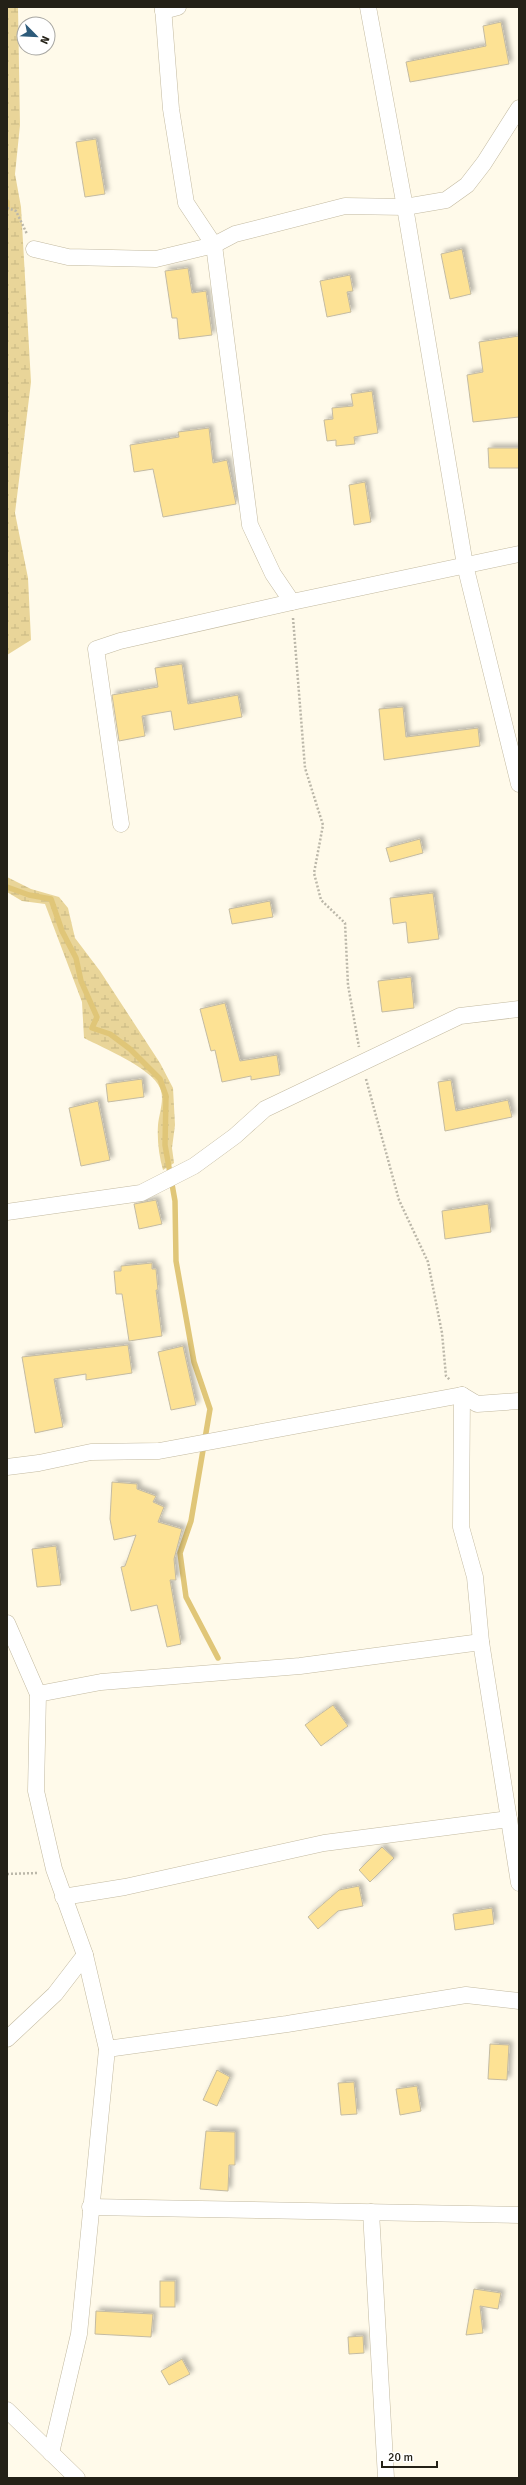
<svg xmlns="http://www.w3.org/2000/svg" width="526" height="2485" font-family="Signika,sans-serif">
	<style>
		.wetland { fill: url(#wetland-marsh) }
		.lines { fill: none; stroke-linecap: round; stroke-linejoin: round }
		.stream { stroke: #e0c678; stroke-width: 5.5 }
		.building { fill: #fde294; stroke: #c4bba2; filter: url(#shadow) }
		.minor-casing { stroke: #c3baa1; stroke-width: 17 }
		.path { stroke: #bbb7a9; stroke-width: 2.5; stroke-dasharray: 2 2; stroke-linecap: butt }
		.minor { stroke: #fff; stroke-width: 16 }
	</style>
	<defs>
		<pattern id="wetland-marsh" width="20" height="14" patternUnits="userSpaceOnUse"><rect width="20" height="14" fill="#e9d599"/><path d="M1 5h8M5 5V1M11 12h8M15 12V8" fill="none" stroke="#c8b783"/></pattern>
		<filter id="shadow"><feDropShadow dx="3.5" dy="-3.5" stdDeviation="2" flood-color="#0004"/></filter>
	</defs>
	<rect width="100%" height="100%" fill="#fffaea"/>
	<g class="wetland">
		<path d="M7 7H18L20 125 15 174 21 207 31 382 15 513 28 578 31 640 7 655Z"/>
		<path d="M7 877 31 889 59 897 68 908 75 938 100 971 160 1063 173 1088 175 1125 172 1148 174 1163 163 1170C159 1156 157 1140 158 1125 159 1114 165 1099 160 1088 152 1068 103 1048 84 1038L82 1002 45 904 22 901 7 892Z"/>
	</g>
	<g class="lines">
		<g class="stream">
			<path d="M7 202V208"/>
			<path d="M7 887 29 895 51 899 62 931 76 958 81 981 97 1017 92 1028 110 1034 130 1049 160 1079 166 1096 165 1145 175 1201 176 1261 194 1362 210 1409 191 1521 180 1553 186 1597 218 1658"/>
		</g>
	</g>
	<g class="building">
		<path d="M501 22 509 64 410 82 406 62 486 46 483 26Z"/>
		<path d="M96 139 105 194 85 197 76 142Z"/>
		<path d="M462 249 471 294 450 299 441 254Z"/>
		<path d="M188 268 192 293 206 291 212 335 179 339 177 318H172L165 271Z"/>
		<path d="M350 275 353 291 347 292 351 312 327 317 320 281Z"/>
		<path d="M519 336V417L473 422 467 375 483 372 479 342Z"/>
		<path d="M372 391 378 433 354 437 355 444 336 446V440L327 441 324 420 333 419 332 408 353 406 351 394Z"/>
		<path d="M209 428 213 463 227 460 236 504 163 517 153 469 134 472 130 445 179 437 178 432Z"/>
		<path d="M488 448H519V468H489Z"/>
		<path d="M365 482 371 522 354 525 349 485Z"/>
		<path d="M182 664 188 704 238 695 242 717 174 730 171 711 142 716 145 736 119 741 112 695 158 687 155 668Z"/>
		<path d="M403 707 406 737 478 728 480 746 384 760 379 709Z"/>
		<path d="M420 839 423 853 390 862 386 848Z"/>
		<path d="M433 893 439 939 408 943 406 922 393 924 390 898Z"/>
		<path d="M270 901 273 917 232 924 229 909Z"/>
		<path d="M411 977 414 1008 382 1012 378 981Z"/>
		<path d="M225 1003 240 1061 277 1055 280 1075 251 1080V1076L222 1082 215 1050 211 1051 200 1009Z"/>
		<path d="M142 1079 144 1097 108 1102 106 1084Z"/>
		<path d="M451 1080 456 1111 508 1100 512 1117 445 1131 438 1082Z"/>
		<path d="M98 1101 110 1160 81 1166 69 1108Z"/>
		<path d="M156 1200 162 1224 139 1229 134 1204Z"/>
		<path d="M488 1204 491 1232 445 1239 442 1211Z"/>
		<path d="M152 1263V1269H156L158 1290H156L162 1336 129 1341 122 1294H116L114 1271H121V1266Z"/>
		<path d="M128 1345 132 1373 86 1380V1374L54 1379 63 1427 35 1433 22 1357Z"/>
		<path d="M183 1346 196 1405 171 1410 158 1352Z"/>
		<path d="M112 1482 137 1484V1489L156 1496 153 1502 164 1507 158 1522 182 1529 174 1559 176 1580H170L181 1644 167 1647 157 1605 131 1611 121 1567 125 1566 136 1535 114 1540 110 1519Z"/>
		<path d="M56 1546 61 1585 37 1587 32 1549Z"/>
		<path d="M333 1705 348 1726 321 1746 305 1725Z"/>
		<path d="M382 1847 394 1858 370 1882 359 1870Z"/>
		<path d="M359 1886 363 1906 338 1911 318 1929 308 1917 339 1890Z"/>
		<path d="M492 1908 494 1924 455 1930 453 1914Z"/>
		<path d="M490 2044 509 2045 507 2080 488 2079Z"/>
		<path d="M217 2070 230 2077 217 2106 203 2100Z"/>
		<path d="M354 2082 357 2114 341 2115 338 2083Z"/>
		<path d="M417 2086 421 2111 400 2115 396 2089Z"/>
		<path d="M206 2131 235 2132V2165H229L228 2191 200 2189Z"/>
		<rect x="160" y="2281" width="15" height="26"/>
		<path d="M474 2289 501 2293 498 2309 480 2306 483 2333 466 2335Z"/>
		<path d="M96 2311 153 2314 151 2337 95 2334Z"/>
		<path d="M363 2336 364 2353 349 2354 348 2337Z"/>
		<path d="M182 2359 190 2374 169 2385 161 2371Z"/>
	</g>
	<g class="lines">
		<defs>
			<g id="minor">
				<path d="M163 7 171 109 186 203 214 245 250 525 273 574 292 602"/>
				<path d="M368 7 405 207 465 565 519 784"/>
				<path d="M163 11 178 7"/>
				<path d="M34 249 68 257 156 259 214 245 235 234 345 206 405 207 446 200 467 185 484 163 519 108"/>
				<path d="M121 824 96 649 120 641 292 602 519 554"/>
				<path d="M7 1212 141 1193 194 1166 235 1136 265 1109 460 1016 519 1009"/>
				<path d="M462 1395 461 1527 475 1577 481 1642 519 1883"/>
				<path d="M7 1467 39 1463 91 1452 159 1451 462 1395 477 1404 519 1401"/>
				<path d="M7 1623 38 1694 36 1791 54 1869 85 1955 107 2049 79 2334 51 2453"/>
				<path d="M38 1694 101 1682 300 1666 481 1642"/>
				<path d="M63 1897 125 1887 324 1843 509 1819"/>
				<path d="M7 2039 55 1994 85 1955"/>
				<path d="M107 2049 287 2024 466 1995 519 2001"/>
				<path d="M90 2207 519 2215"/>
				<path d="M371 2212 386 2478"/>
				<path d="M7 2410 77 2478"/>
			</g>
		</defs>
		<use href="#minor" class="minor-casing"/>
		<g class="path">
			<path d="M7 208 16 211 27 234"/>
			<path d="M293 618 305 768 323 825 314 873 321 900 345 923 348 985 359 1047"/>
			<path d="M366 1079 399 1200 428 1262 442 1333 446 1376 450 1380"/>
			<path d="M7 1874 38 1873"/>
		</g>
		<use href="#minor" class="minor"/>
	</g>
	<rect width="526" height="2485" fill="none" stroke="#242117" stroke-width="16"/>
	<g transform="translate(36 36) rotate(114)"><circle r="19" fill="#ffffff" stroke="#a7a6a2"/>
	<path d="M0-3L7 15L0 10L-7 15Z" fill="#2d5b7a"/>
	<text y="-6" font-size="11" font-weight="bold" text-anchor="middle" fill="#242117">N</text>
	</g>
	<path d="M382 2461v6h55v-6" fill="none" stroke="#242117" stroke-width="2"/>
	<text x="388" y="2461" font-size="12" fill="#242117" stroke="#ffffff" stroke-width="3" paint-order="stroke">20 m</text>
</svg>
